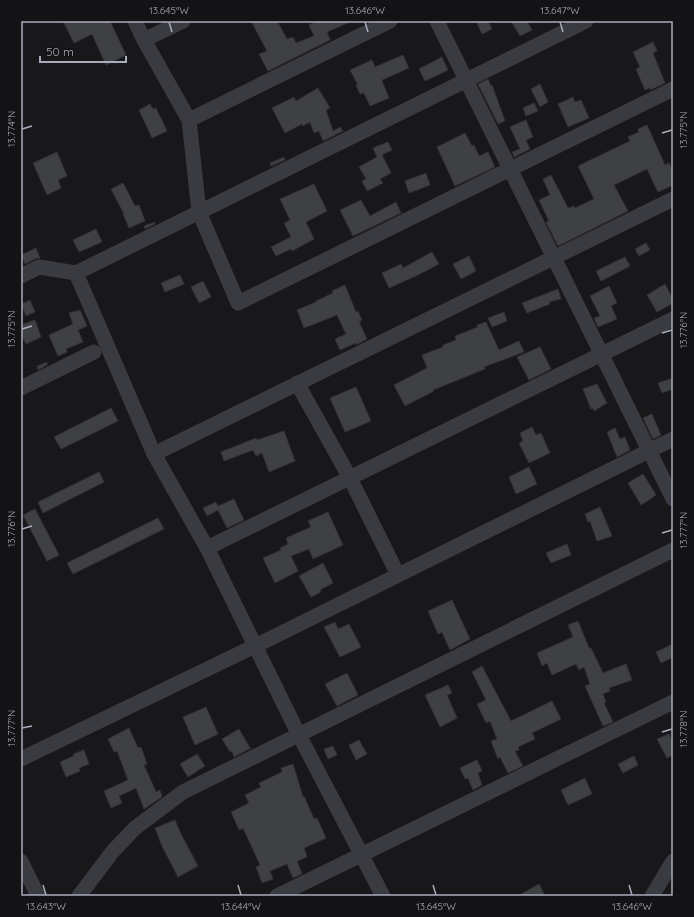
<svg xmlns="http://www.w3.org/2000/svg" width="694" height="917" font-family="Quicksand,sans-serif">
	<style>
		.building { fill: #3f4044; stroke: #323236 }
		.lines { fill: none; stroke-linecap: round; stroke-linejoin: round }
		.minor { stroke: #3a3a41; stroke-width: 15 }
		.ticks { fill: none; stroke: #a9acba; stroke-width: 1.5 }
		.neatline { fill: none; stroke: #a9acba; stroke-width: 1.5 }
		.ticks-label { font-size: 10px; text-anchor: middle; fill: #a9acba }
	</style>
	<rect width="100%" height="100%" fill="#18181a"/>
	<g class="building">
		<path d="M63 21H110L126 55 106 65 92 34 74 43Z"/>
		<path d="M251 21H277L287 39 293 37 296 43 314 36 309 25 317 21H352L327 32 330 40 268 71 259 54 267 51Z"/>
		<path d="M476 21H488L492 29 482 34Z"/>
		<path d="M511 21H527L532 30 520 36Z"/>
		<path d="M653 42 657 51 653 53 665 83 650 90V88L645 90 636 69 640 67 633 52Z"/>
		<path d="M403 55 409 68 382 80V81L389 98 370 106 364 93 360 94 356 85H358L350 70 372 60 375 67Z"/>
		<path d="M442 57 448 70 425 81 419 69Z"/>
		<path d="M488 79 491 86 492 85 505 121 498 124 478 84Z"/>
		<path d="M540 84 548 102 540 107 531 89Z"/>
		<path d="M318 88 330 108 326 110 333 131 340 127 343 131 323 141 319 131 314 133 310 122 303 126 302 124 285 133 272 108 294 97 296 101Z"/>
		<path d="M573 97 575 102 581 100 589 118 568 127 558 104Z"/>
		<path d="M534 103 538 111 526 116 523 108Z"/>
		<path d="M150 104 153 109 156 108 167 131 152 138 139 110Z"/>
		<path d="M526 120 533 137 526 140 530 149 514 157 512 152 520 149 510 127Z"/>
		<path d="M647 125 665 165 669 163 673 171V185L658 192 647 169 614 185 628 211 558 246 546 222 549 221 539 200 550 195 543 179 551 175 568 208 574 206 575 208 594 199 578 166 630 141 628 137 639 132 638 129Z"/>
		<path d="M465 133 472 146 474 145 479 156 488 152 495 167 455 186 437 147Z"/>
		<path d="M388 142 392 150 382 155 391 173 380 179 383 183 367 191 362 181 366 179 359 167 377 157 373 148Z"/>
		<path d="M57 152 67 176 58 180 61 188 47 195 33 163Z"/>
		<path d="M284 157 285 160 271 166 270 163Z"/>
		<path d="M426 173 430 185 409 193 405 181Z"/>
		<path d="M123 183 135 206 139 205 145 221 129 228 123 214H124L111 189Z"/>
		<path d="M314 184 327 211 306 222 314 239 292 251 291 249 276 256 271 247 291 237 284 223 290 220 280 199Z"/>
		<path d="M361 200 370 216 396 202 401 213 353 236 340 210Z"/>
		<path d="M155 222V224L145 229 144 226Z"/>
		<path d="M96 229 102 242 79 252 73 240Z"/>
		<path d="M646 243 650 250 639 256 635 249Z"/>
		<path d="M36 248 40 258 35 259 25 264 21 255Z"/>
		<path d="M432 252 439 264 418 275 389 288 382 273 401 264 403 268Z"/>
		<path d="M469 256 476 271 461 279 453 264Z"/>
		<path d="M625 257 630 266 601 281 596 271Z"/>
		<path d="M180 275 184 284 165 292 161 283Z"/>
		<path d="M203 281 211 297 199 303 191 287Z"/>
		<path d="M665 284 673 299V303L657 312 647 295Z"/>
		<path d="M345 285 356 312 358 311 362 320 359 322 367 339 356 345V343L340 350 335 339 346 334 337 315 304 328 297 310 316 302V301L333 293 332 291Z"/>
		<path d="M609 286 617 303 611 306 617 319 598 327 594 318 600 316 590 296Z"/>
		<path d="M558 289 561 299 549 302 550 304 527 313 522 303Z"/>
		<path d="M30 300 35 312 26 316 21 304Z"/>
		<path d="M80 310 87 326 78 330 83 342 66 349 67 352 58 356 49 335 73 324 69 313Z"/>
		<path d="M504 312 507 321 492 327 488 318Z"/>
		<path d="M35 320 41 337 26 344 21 334V325Z"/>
		<path d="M486 322 499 350 519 341 524 352 484 367 485 369 433 390 434 391 405 406 394 385 427 368 422 355 443 347V345L456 340 455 336 478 327 477 325Z"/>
		<path d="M540 347 551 369 529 380 517 357Z"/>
		<path d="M47 362V365L38 370 37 366Z"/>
		<path d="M673 378V389L662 393 658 383Z"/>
		<path d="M597 384 607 403 594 411 593 408 591 409 583 389Z"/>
		<path d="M356 387 371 421 345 432 330 398Z"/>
		<path d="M111 408 118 421 61 449 54 437Z"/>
		<path d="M652 414 661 435 653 439 643 418Z"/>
		<path d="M532 427 536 435 541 433 550 453 529 463 519 443 523 441 520 433Z"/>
		<path d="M615 428 620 439 625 437 630 450 617 457 607 432Z"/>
		<path d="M284 431 295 461 269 472 262 453 256 456 253 450 224 461 221 452 256 438 257 440Z"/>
		<path d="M529 467 537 484 516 494 509 477Z"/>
		<path d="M99 472 104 482 43 513 38 502Z"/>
		<path d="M643 474 656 495 641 505 628 483Z"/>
		<path d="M234 499 244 520 227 528 218 510 207 516 203 508 216 502 218 506Z"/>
		<path d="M600 507 612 536 597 541 590 521 588 522 585 514Z"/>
		<path d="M35 509 59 555 47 561 23 515Z"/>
		<path d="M328 512 343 545 313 559 309 549 291 556 298 571 275 583 263 558 281 550 280 548 288 544 286 538 311 527 308 521Z"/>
		<path d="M158 518 164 529 73 574 67 563Z"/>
		<path d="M567 544 571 555 551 563 546 553Z"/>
		<path d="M323 563 333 583 320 590 321 592 311 597 299 576Z"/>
		<path d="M452 600 470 639 450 650 442 632 438 634 428 611Z"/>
		<path d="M578 621 589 648H591L603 673 626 664 632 680 609 688 610 691 603 694 606 702 604 703 613 722 603 726 585 686 590 684 584 667 579 670 576 664 552 675 547 663 542 666 537 653 573 637 568 625Z"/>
		<path d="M335 622 338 629 349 624 361 647 340 657 324 627Z"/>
		<path d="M673 644V657L661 663 656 652Z"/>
		<path d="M482 666 511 721 552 701 561 719 532 733 535 739 518 747 519 750 515 751 523 766 508 773 500 757 498 759 491 741 497 739 490 721 486 723 477 704 486 700 472 672Z"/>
		<path d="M347 673 358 695 337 706 325 684Z"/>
		<path d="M448 685 452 693 447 695 457 718 440 727 425 695Z"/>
		<path d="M206 707 218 734 195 745 183 717Z"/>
		<path d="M129 728 138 748 141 747 147 764 144 765 156 792 160 790 162 797 144 809 136 788 119 796 122 803 111 808 104 791 128 780 117 751 114 752 108 739Z"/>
		<path d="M239 729 250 748H251L234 757 232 751 230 752 222 739Z"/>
		<path d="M669 734 673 743V755L667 758 657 739Z"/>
		<path d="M359 740 367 754 356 760 349 745Z"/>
		<path d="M333 746 337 755 328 759 324 749Z"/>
		<path d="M84 750 89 764 79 768 80 771 66 777 60 762 74 756 73 754Z"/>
		<path d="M197 754 205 766 188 777 180 764Z"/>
		<path d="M634 756 638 765 623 773 618 764Z"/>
		<path d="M477 760 482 771 478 773 482 785 473 790 468 778 465 779 460 768Z"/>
		<path d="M293 764 303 797 304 796 314 819 317 818 326 838 304 848 307 857 297 861 302 874 293 878 287 864 270 871 273 879 262 883 256 867 260 865 243 828 239 830 231 812 249 803 245 795 261 787 259 783 282 772 281 768Z"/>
		<path d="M585 778 592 794 568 805 561 790Z"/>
		<path d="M175 820 181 834 198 866 178 877 162 846 155 828Z"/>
		<path d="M539 884 545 896H518Z"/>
	</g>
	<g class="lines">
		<g class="minor">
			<path d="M135 21 144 40 189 120 199 212 238 303 673 89"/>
			<path d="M437 21 673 499"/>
			<path d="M144 40 183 21"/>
			<path d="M189 120 390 21"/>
			<path d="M76 273 154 454 207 548 299 735 383 896"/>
			<path d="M21 276 39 267 76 273 586 21"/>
			<path d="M297 383 350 478 398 575"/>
			<path d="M21 388 94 352"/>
			<path d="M154 454 673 199"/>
			<path d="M207 548 673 319"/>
			<path d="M21 759 255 646 673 439"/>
			<path d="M21 861 38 896"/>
			<path d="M79 896 113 851 135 828 183 792 673 550"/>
			<path d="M277 896 673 702"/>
			<path d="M652 896 673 861"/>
		</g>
	</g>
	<path class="ticks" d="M169 22 172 32M365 22 368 32M560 22 563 32M22 129 32 126M662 133 672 130M22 329 32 326M662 333 672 330M22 529 32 526M662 533 672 530M22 728 32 726M662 732 672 729M43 885 46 895M238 885 241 895M433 885 436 895M629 885 632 895"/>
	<rect width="694" height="917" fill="none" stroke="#131315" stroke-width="44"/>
	<path d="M40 56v6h86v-6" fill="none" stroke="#a9acba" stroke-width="2"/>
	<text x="46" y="56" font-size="12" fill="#a9acba" stroke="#131315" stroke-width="3" paint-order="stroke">50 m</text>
	<rect x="22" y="22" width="650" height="873" class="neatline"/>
	<g class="ticks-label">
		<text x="169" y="14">13.645°W</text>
		<text x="365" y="14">13.646°W</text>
		<text x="560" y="14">13.647°W</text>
		<text transform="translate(11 129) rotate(-90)" y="4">13.774°N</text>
		<text transform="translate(683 130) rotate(-90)" y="4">13.775°N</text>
		<text transform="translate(11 329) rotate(-90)" y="4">13.775°N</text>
		<text transform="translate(683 330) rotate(-90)" y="4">13.776°N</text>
		<text transform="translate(11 529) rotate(-90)" y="4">13.776°N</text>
		<text transform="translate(683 530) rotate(-90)" y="4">13.777°N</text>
		<text transform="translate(11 728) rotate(-90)" y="4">13.777°N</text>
		<text transform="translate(683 729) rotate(-90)" y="4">13.778°N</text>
		<text x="46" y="910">13.643°W</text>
		<text x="241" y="910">13.644°W</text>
		<text x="436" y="910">13.645°W</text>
		<text x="632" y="910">13.646°W</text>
	</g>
</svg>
